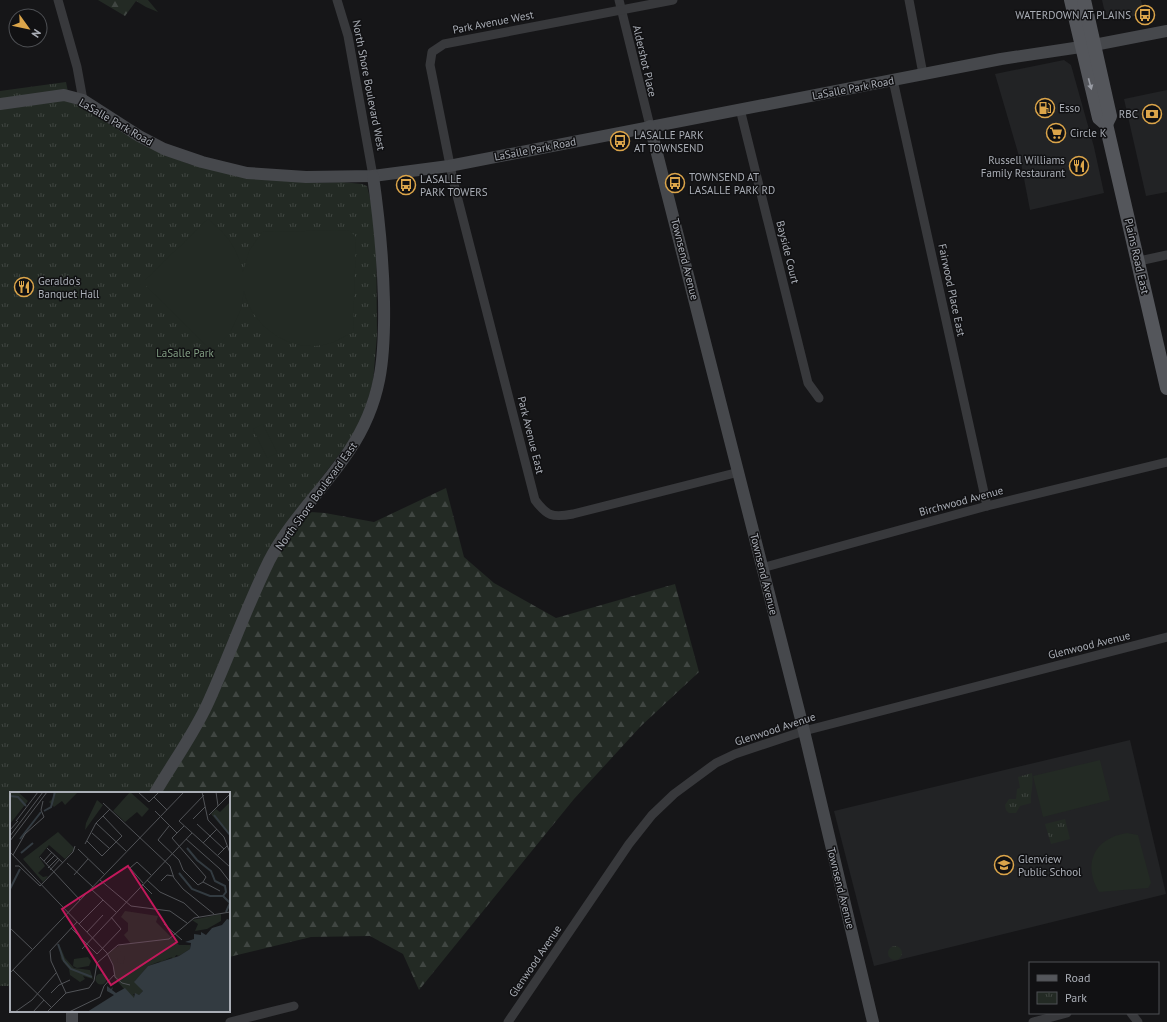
<svg xmlns="http://www.w3.org/2000/svg" width="1167" height="1022" font-family="'PT Sans',sans-serif">
	<style>
		.built { fill: #222325 }
		.forest { fill: url(#forest-firs) }
		.park { fill: url(#park-tufts) }
		.pitch { fill: #232a24 }
		.lines { fill: none; stroke-linecap: round; stroke-linejoin: round }
		.street { stroke: #38393c; stroke-width: 9 }
		.secondary { stroke: #46484c; stroke-width: 12 }
		.primary { stroke: #54565b; stroke-width: 14 }
		.oneway { fill: #999ca4 }
		.labels { text-anchor: middle; dominant-baseline: central; stroke-width: 3; stroke-linejoin: round; paint-order: stroke }
		.poi-label { font-size: 11px; fill: #aaaeb6; stroke: #111113; text-anchor: start }
		.street-label { font-size: 11px; fill: #aaaeb6; stroke: #111113 }
		.park-label { font-size: 11px; fill: #839f84; stroke: #111113 }
		.inset-river { fill: none; stroke: #333b41; stroke-width: 2 }
		.inset-road { fill: none; stroke: #515357; stroke-width: 1 }
		.view { fill: #c2185b; fill-opacity: 0.15; stroke: #c2185b; stroke-width: 2 }
		.inset-edge { fill: none; stroke: #aaaeb6; stroke-width: 2 }
	</style>
	<defs>
		<pattern id="forest-firs" width="22" height="20" patternUnits="userSpaceOnUse"><rect width="22" height="20" fill="#232a24"/><path d="M5 1l3.5 6h-7zM16 11l3.5 6h-7z" fill="#404642"/></pattern>
		<pattern id="park-tufts" width="24" height="20" patternUnits="userSpaceOnUse"><rect width="24" height="20" fill="#232a24"/><path d="M3 7l-1-3M5 7V3M7 7l1-3M15 17l-1-3M17 17v-4M19 17l1-3" fill="none" stroke="#404642"/></pattern>
	</defs>
	<rect width="100%" height="100%" fill="#161618"/>
	<g class="built">
		<path d="M1102 0H1141L1144 14 1116 20 1109 18 1105 13Z"/>
		<path d="M1064 60 1071 65 1094 147 1104 193 1030 210 1021 163 995 74Z"/>
		<path d="M1167 90V192L1146 196 1124 99Z"/>
		<path d="M1130 740 1166 894 874 966 834 811Z"/>
	</g>
	<g class="forest">
		<path d="M98 0H148L158 12 146 7 136 1 125 16Z"/>
		<path d="M446 488 464 557 494 583 556 618 675 584 699 672 641 726 574 799 419 990 403 954 370 936 311 937 229 957V793H115L282 510 325 513 374 522Z"/>
	</g>
	<g class="park">
		<path d="M66 82 70 102 94 111 143 145 189 164 253 178 311 183 342 182 362 184 367 186 376 223 377 335 373 382 362 419 347 444 308 496 198 713 150 793H11V986H0V91Z"/>
		<path d="M1032 773C1034 785 1030 794 1031 803L1020 806 1016 813H1009L1006 810 1005 805 1009 799H1016L1017 789 1020 788 1018 777Z"/>
		<path d="M1065 819 1070 839 1051 844 1045 824Z"/>
		<circle cx="895" cy="953" r="7"/>
	</g>
	<g class="pitch">
		<path d="M208 219C229 237 236 246 243 272L249 251 262 232 349 230 356 237 353 332C347 335 340 339 334 342 295 357 252 329 244 291L241 309 230 333 212 351 145 285V280Z"/>
		<path d="M263 424 277 453 267 458 253 429Z"/>
		<path d="M1100 760 1110 800 1043 817 1033 776Z"/>
		<path d="M1127 833 1138 835 1151 883 1148 888 1099 892C1082 864 1094 838 1127 833Z"/>
	</g>
	<g class="lines">
		<g class="street">
			<path d="M58 0 77 67 83 100"/>
			<path d="M337 0 348 36 373 176"/>
			<path d="M619 0 650 126"/>
			<path d="M673 0 444 44 432 52 430 65 453 180 535 500C547 516 552 518 573 514L739 472"/>
			<path d="M909 0 923 74"/>
			<path d="M893 80 987 506"/>
			<path d="M740 109 808 383 819 398"/>
			<path d="M1139 261 1167 255"/>
			<path d="M762 568 987 506 1167 462"/>
			<path d="M1131 1013 1138 1022"/>
			<path d="M230 1022 294 1006"/>
			<path d="M508 1022 629 844 652 815 674 794 716 763 735 754 804 731 1167 637"/>
			<path d="M1033 1022 1067 1013"/>
		</g>
		<g class="secondary">
			<path d="M0 104 64 95 83 100 139 136 164 149 202 162 247 173 306 177 373 176 449 166 1001 59 1094 45 1167 31"/>
			<path d="M650 126 804 731 873 1022"/>
			<path d="M155 793C172 764 193 735 207 705 229 657 246 608 269 561 290 520 324 489 349 451 382 402 385 358 384 301 383 259 379 218 373 176"/>
			<path d="M72 1022V1011"/>
		</g>
		<g class="primary">
			<path d="M1071 0 1099 118 1106 124 1167 388"/>
			<path d="M1084 0 1110 116 1106 124"/>
		</g>
	</g>
	<defs><path id="oneway-solid" d="M-6-.8H1V-3.2L6.5 0L1 3.2V.8H-6Z"/></defs>
	<use class="oneway" href="#oneway-solid" transform="translate(1090 84) rotate(75)"/>
	<defs>
		<symbol id="bus-ring" viewBox="-11 -11 22 22"><circle r="9.5" fill="#111113" stroke="#dca54a" stroke-width="1.5"/><path d="M-5-6H5V4H4V6H2V4H-2V6H-4V4H-5ZM-3.5-4V0h7V-4ZM-3.5 1.2v1.5H-2V1.2ZM2 1.2v1.5H3.5V1.2Z" fill="#dca54a"/></symbol>
		<symbol id="fuel-ring" viewBox="-11 -11 22 22"><circle r="9.5" fill="#111113" stroke="#dca54a" stroke-width="1.5"/><path d="M-5.5-6h7V0h2V4h1.3V-2.5L3-4.5l.8-.8L6-3V5H2.5V1h-1V6h-7ZM-4.2-4.7v3.2H.2V-4.7Z" fill="#dca54a"/></symbol>
		<symbol id="bank-ring" viewBox="-11 -11 22 22"><circle r="9.5" fill="#111113" stroke="#dca54a" stroke-width="1.5"/><path d="M-6-4H6V4H-6ZM0-2.3a2.3 2.3 0 1 0 0 4.6a2.3 2.3 0 1 0 0-4.6Z" fill="#dca54a"/></symbol>
		<symbol id="supermarket-ring" viewBox="-11 -11 22 22"><circle r="9.5" fill="#111113" stroke="#dca54a" stroke-width="1.5"/><path d="M-6-5.5h2.5l.6 2H6L4.5 2H-2.5L-4.4-4H-6ZM-1.5 3.2a1.3 1.3 0 1 0 .1 0ZM3 3.2a1.3 1.3 0 1 0 .1 0Z" fill="#dca54a"/></symbol>
		<symbol id="restaurant-ring" viewBox="-11 -11 22 22"><circle r="9.5" fill="#111113" stroke="#dca54a" stroke-width="1.5"/><path d="M-5-6h1v4h1v-4h1v4h1v-4h1v5L-1.5 .5V6h-2V.5L-5-1ZM5-6V6H3V1.5H1.5Q1.5-4 5-6Z" fill="#dca54a"/></symbol>
		<symbol id="school-ring" viewBox="-11 -11 22 22"><circle r="9.5" fill="#111113" stroke="#dca54a" stroke-width="1.5"/><path d="M0-5L7-2L0 1L-7-2ZM-4 1L0 2.5L4 1V4Q0 6-4 4Z" fill="#dca54a"/></symbol>
	</defs>
	<g fill-rule="evenodd">
		<use href="#bus-ring" x="1134" y="4" width="22" height="22"/>
		<use href="#fuel-ring" x="1034" y="97" width="22" height="22"/>
		<use href="#bank-ring" x="1141" y="103" width="22" height="22"/>
		<use href="#supermarket-ring" x="1045" y="122" width="22" height="22"/>
		<use href="#bus-ring" x="609" y="130" width="22" height="22"/>
		<use href="#restaurant-ring" x="1068" y="155" width="22" height="22"/>
		<use href="#bus-ring" x="664" y="172" width="22" height="22"/>
		<use href="#bus-ring" x="395" y="174" width="22" height="22"/>
		<use href="#restaurant-ring" x="13" y="276" width="22" height="22"/>
		<use href="#school-ring" x="993" y="854" width="22" height="22"/>
	</g>
	<g class="labels">
		<g class="poi-label">
			<text x="1131" y="15" text-anchor="end">WATERDOWN AT PLAINS</text>
			<text x="1059" y="108">Esso</text>
			<text x="1138" y="114" text-anchor="end">RBC</text>
			<text x="1070" y="133">Circle K</text>
			<text x="634" y="135">LASALLE PARK<tspan x="634" dy="13">AT TOWNSEND</tspan></text>
			<text x="1065" y="160" text-anchor="end">Russell Williams<tspan x="1065" dy="13">Family Restaurant</tspan></text>
			<text x="689" y="177">TOWNSEND AT<tspan x="689" dy="13">LASALLE PARK RD</tspan></text>
			<text x="420" y="179">LASALLE<tspan x="420" dy="13">PARK TOWERS</tspan></text>
			<text x="38" y="281">Geraldo's<tspan x="38" dy="13">Banquet Hall</tspan></text>
			<text x="1018" y="859">Glenview<tspan x="1018" dy="13">Public School</tspan></text>
		</g>
		<g class="street-label">
			<text transform="translate(493 22) rotate(-11)">Park Avenue West</text>
			<text transform="translate(645 61) rotate(77)">Aldershot Place</text>
			<text transform="translate(369 85) rotate(79)">North Shore Boulevard West</text>
			<text transform="translate(853 88) rotate(-11)">LaSalle Park Road</text>
			<text transform="translate(116 122) rotate(30)">LaSalle Park Road</text>
			<text transform="translate(535 149) rotate(-11)">LaSalle Park Road</text>
			<text transform="translate(788 252) rotate(76)">Bayside Court</text>
			<text transform="translate(1137 256) rotate(77)">Plains Road East</text>
			<text transform="translate(685 259) rotate(76)">Townsend Avenue</text>
			<text transform="translate(952 290) rotate(78)">Fairwood Place East</text>
			<text transform="translate(531 435) rotate(76)">Park Avenue East</text>
			<text transform="translate(316 496) rotate(-54)">North Shore Boulevard East</text>
			<text transform="translate(961 501) rotate(-15)">Birchwood Avenue</text>
			<text transform="translate(764 574) rotate(76)">Townsend Avenue</text>
			<text transform="translate(1089 645) rotate(-14)">Glenwood Avenue</text>
			<text transform="translate(775 729) rotate(-18)">Glenwood Avenue</text>
			<text transform="translate(841 888) rotate(76)">Townsend Avenue</text>
			<text transform="translate(535 961) rotate(-56)">Glenwood Avenue</text>
		</g>
		<g class="park-label">
			<text x="185" y="353">LaSalle Park</text>
		</g>
	</g>
	<g transform="translate(10 792)">
		<rect width="220" height="220" fill="#161618"/>
		<path d="M220 10V44L201 22 206 17 210 20Z" fill="#232a24"/>
		<path d="M0 0H8L18 9 0 32ZM43 0H68L55 13 52 9 44 15 39 10 44 5ZM87 8 93 13 75 38 76 31ZM115 119 148 124 146 130 169 153H180V157L151 170 122 153 114 143 118 139V131L111 125ZM211 122V129L197 137 185 139 188 132 182 128ZM49 152 55 166 64 176 80 178 83 187 73 184 75 187 70 190 60 183 59 177 51 167ZM85.5 187a5.5 5.5 0 1 1 11 0a5.5 5.5 0 1 1-11 0Z" fill="#232a24"/>
		<path d="M120 0 139 17 132 25 127 20 115 30 103 19ZM48 40 65 57 55 67 39 53 29 65 35 74 28 81 33 85 38 84 33 90 13 67ZM162 147 171 155 180 153V157L169 164 166 163 164 167 161 165 138 174 125 189 133 199 129 203 123 202 133 215H129L104 185V174L98 161 110 153Z" fill="#232a24"/>
		<path d="M108 156 111 160V164H115L113 172 107 170 108 166 101 160ZM78 165 81 169 79 174 67 176 63 174 64 167Z" fill="#232a24"/>
		<path d="M217 127 220 128V220H77L104 203 97 199V194L101 197 103 195 102 198 106 201 115 196 124 206 125 201 129 203 133 199 124 190 138 174 169 164 180 157 181 151 175 150 184 147V142L191 143V140L196 143 202 136 212 133Z" fill="#333b41"/>
		<path class="inset-river" d="M0 4 8 5 16 14M34 19 41 15 45 0M204 23 220 43M10 47 31 20M11 61 23 51M169 81 182 97 200 104H213L216 100 215 94 205 89 201 79 187 68 177 56M0 97 10 77M213 104 220 111 216 120M48 152 54 169 61 177 82 185"/>
		<path class="inset-road" d="M128 0 139 10 149 0M192 0 198 28 214 45 220 61M206 0 208 14M194 3 169 29 220 75M144 5 157 18M33 9 31 18 34 25M93 11 160 74 164 86 173 97 204 122M145 19 167 41M199 23 220 2M183 27 195 15M6 29 28 0M86 31 116 59M187 32 214 57M159 34 148 48 169 68 173 78 188 93 193 90M174 34 162 46 196 85 193 90M0 38 8 29M82 41 99 56M0 44 33 0M176 47 210 77 220 90M0 49 37 0M77 49 92 64 112 44 93 24M193 51 207 37M75 52 86 31 100 17M37 56 53 71M68 57 95 83M0 60 97 161M3 63 15 42 34 25M208 63 217 54M30 65 70 108M34 69 42 60M57 71 83 95M36 72 45 63M5 74H9L30 94 63 60 65 54M38 76 48 66M40 78 50 67M64 83 78 67M90 88 121 114 160 119 177 131M137 88 150 100 174 111 189 125M151 89 157 83 163 84M193 90 210 99M133 91 120 76 127 70 141 83M132 92 142 102M81 97 106 120M69 132 93 108M154 132 172 148M0 136 22 157M61 136 87 162 111 137 101 125M77 140 93 123M72 157 182 41M97 161 103 173 105 185 112 191 120 193M3 178 41 215M0 181 174 0M41 201 49 193 60 188M56 201 41 169 40 159 67 130M5 220 22 208 46 181M23 220 34 208M37 220 56 201 79 196 84 189 87 171 108 153 159 147 184 126 220 120M59 220 90 205 94 194 104 183"/>
		<path class="view" d="M118 74 167 150 101 193 52 117Z"/>
		<rect width="220" height="220" class="inset-edge"/>
	</g>
	<rect x="1029" y="962" width="130" height="52" fill="#111113" stroke="#4e5054"/>
	<rect x="1037" y="975" width="20" height="6" fill="#54565b" stroke="#4e5054"/>
	<text x="1065" y="982" font-size="12" fill="#aaaeb6">Road</text>
	<rect x="1037" y="992" width="20" height="12" fill="url(#park-tufts)" stroke="#4e5054"/>
	<text x="1065" y="1002" font-size="12" fill="#aaaeb6">Park</text>
	<g transform="translate(28 28) rotate(123)"><circle r="19" fill="#111113" stroke="#4e5054"/>
	<path d="M0-3L7 15L0 10L-7 15Z" fill="#dca54a"/>
	<text y="-6" font-size="11" font-weight="bold" text-anchor="middle" fill="#aaaeb6">N</text>
	</g>
</svg>
